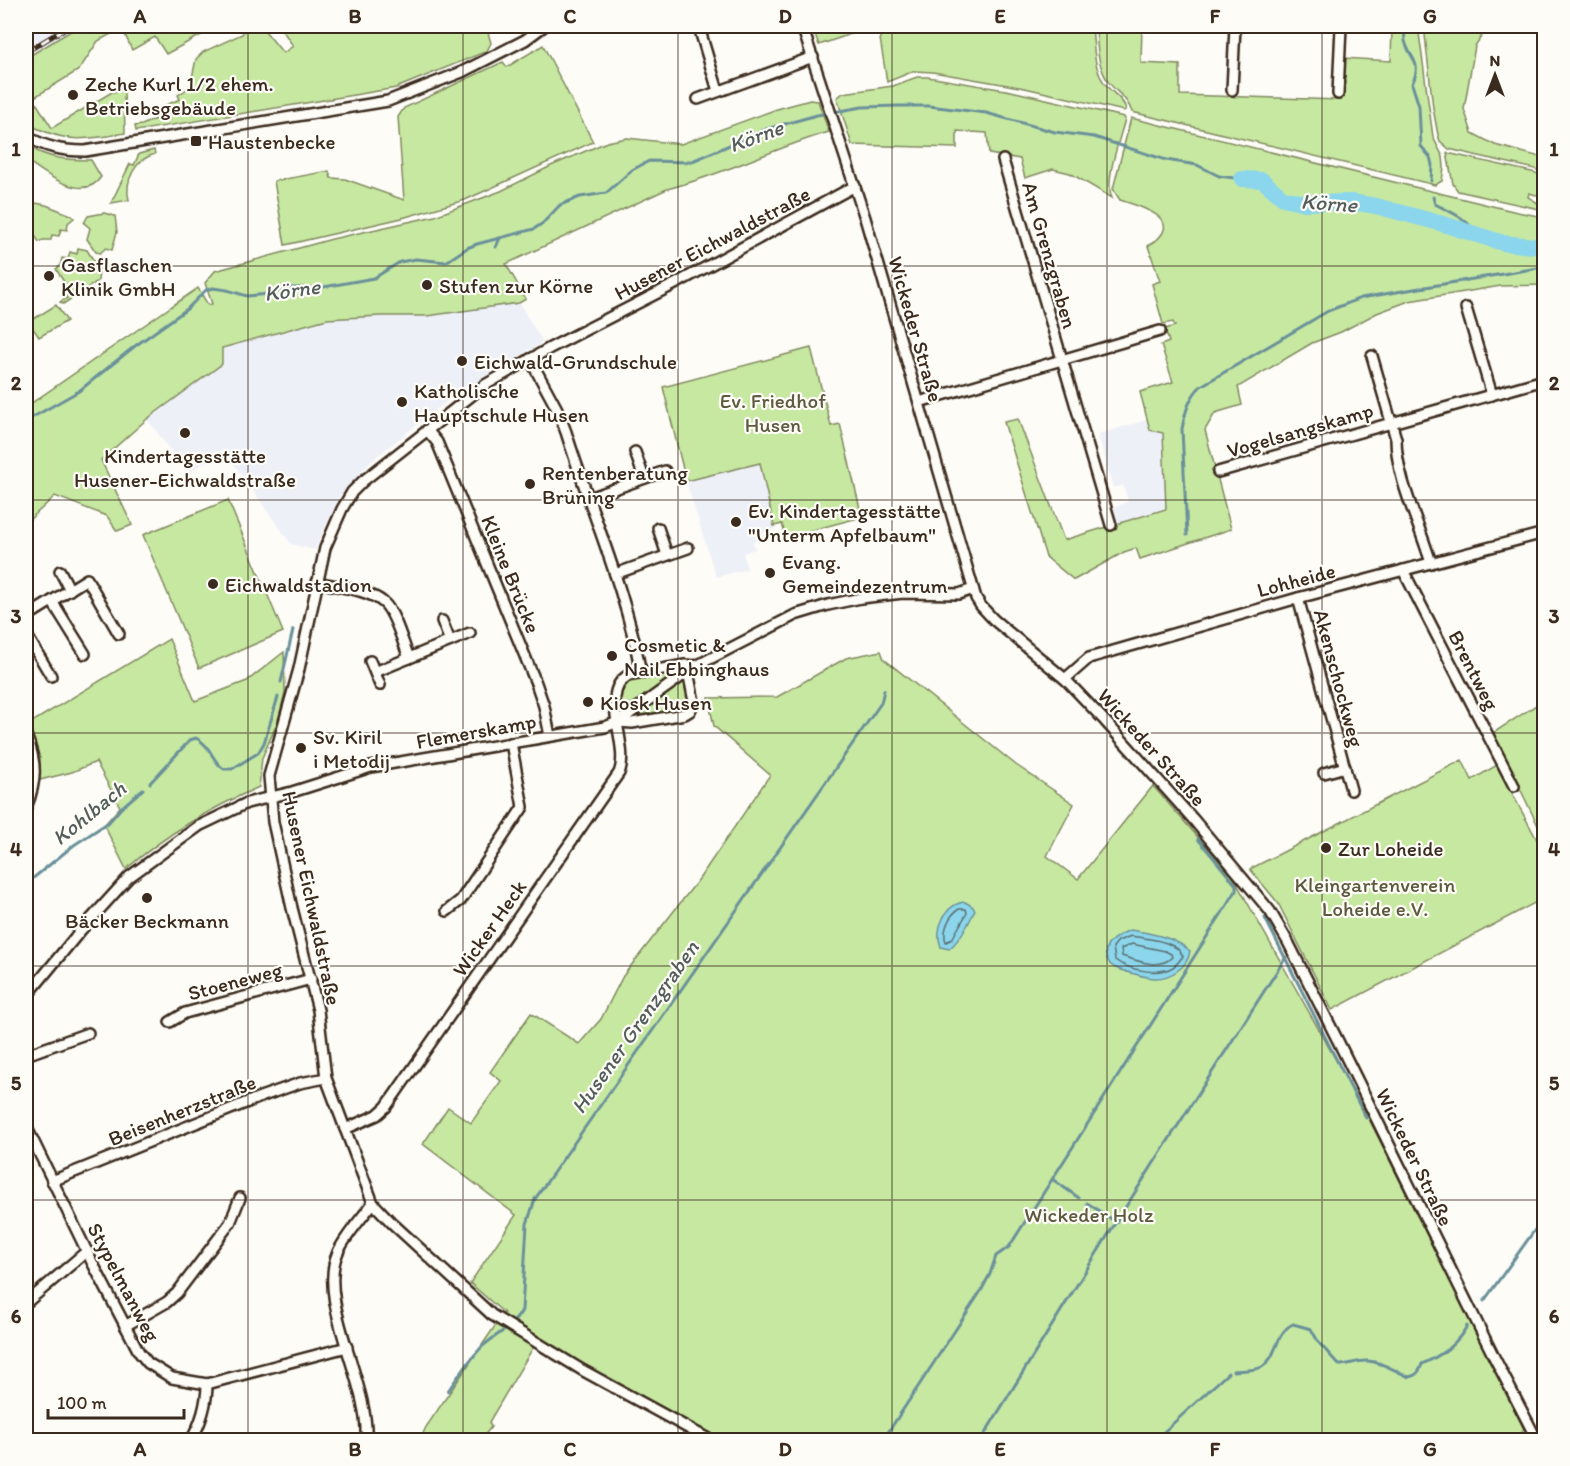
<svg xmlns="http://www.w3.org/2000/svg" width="1570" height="1466" font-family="Itim,sans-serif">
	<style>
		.built { fill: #eef0f8 }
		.green { fill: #c7e8a1; stroke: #818960; stroke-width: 1.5 }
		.water { fill: #8bd6ec; stroke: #6b919a; stroke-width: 1.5 }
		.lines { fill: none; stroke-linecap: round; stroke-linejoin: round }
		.shore { stroke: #5b6f70; stroke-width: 1.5 }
		.stream { stroke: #6b919a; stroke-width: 3 }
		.river { stroke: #8bd6ec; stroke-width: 16 }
		.minor-casing { stroke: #3b2a1e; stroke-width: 14 }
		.minor { stroke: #fdfcf7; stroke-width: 9 }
		.rail-casing { stroke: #3b2a1e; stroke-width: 5 }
		.rail { stroke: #fdfcf7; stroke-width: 3; stroke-dasharray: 9; stroke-linecap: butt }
		.grid { fill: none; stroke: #3b2a1e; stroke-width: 1.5; stroke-opacity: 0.55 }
		.poi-dot { fill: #3b2a1e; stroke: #fdfcf7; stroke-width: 2 }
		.labels { text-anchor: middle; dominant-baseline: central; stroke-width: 4.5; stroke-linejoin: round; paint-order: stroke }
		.poi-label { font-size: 21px; fill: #3b2a1e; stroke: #fdfcf7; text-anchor: start }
		.street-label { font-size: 21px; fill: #3b2a1e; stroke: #fdfcf7 }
		.park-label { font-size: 21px; fill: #5e5a3f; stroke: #fdfcf7 }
		.water-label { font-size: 22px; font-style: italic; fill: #535e5c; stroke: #fdfcf7 }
		.neatline { fill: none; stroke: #3b2a1e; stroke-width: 2 }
		.grid-label { font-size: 20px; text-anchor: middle; font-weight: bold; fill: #3b2a1e }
	</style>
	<rect width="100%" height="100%" fill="#fdfcf7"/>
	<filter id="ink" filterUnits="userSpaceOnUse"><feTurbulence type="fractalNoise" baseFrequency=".0167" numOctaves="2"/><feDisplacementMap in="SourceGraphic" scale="12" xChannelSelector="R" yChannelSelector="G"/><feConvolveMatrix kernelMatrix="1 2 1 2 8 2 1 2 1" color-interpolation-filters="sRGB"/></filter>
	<g filter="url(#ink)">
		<g class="built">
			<path d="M26 26H79L26 58Z"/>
			<path d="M519 303 543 342 478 381 443 404 370 462 340 495 315 550 291 544 223 449 188 474 147 419 179 394H183L222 348 327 319 380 316H427Z"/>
			<path d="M1147 420 1150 430 1163 433 1166 509 1115 524 1112 514 1114 508 1128 501 1123 485 1113 488 1098 434Z"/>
			<path d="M760 463 775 529 760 535 761 540 753 542 755 549 743 553 747 569 716 577 686 481Z"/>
		</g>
		<g class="green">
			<path d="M79 26H218L166 54 155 37 132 50 122 28 98 41 79 70 33 98 52 128 112 92 124 90 125 133C82 141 65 143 26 123V58Z"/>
			<path d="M248 26H261L283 53 293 46 283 31 275 26H486L491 43 487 51 396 88 136 131 135 126 142 125 157 118 162 122 169 120 164 109 166 105 180 99 178 95 190 87 196 59 203 52 242 34Z"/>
			<path d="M812 26H874L819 45Z"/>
			<path d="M878 26H1092C1094 43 1093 66 1103 81 1109 92 1123 97 1126 109L1124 111 1025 88 933 72 914 71 887 82Z"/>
			<path d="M1096 26H1142L1141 63 1180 65V95L1340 100 1343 58 1391 61 1392 26H1418L1433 137 1443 157 1444 167 1442 181 1435 185 1132 112C1125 93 1115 94 1106 78 1097 63 1097 43 1096 26Z"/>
			<path d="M1424 26H1488L1475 46 1464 109 1472 133 1495 145 1544 158V173L1535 169 1449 149 1440 141 1438 135 1433 108Z"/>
			<path d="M543 45 593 142 465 200 402 218 285 245 274 181 329 171 331 178 345 179 404 200 398 117 404 108 503 62 507 67Z"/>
			<path d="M917 77H928L1011 91 1124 117 1125 119C1120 139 1104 180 1112 198L1070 173 1053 169 1025 178 1020 159 989 154 987 133 957 131V148L852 145 837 98 843 93 893 86Z"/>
			<path d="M810 100 818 101 829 132C774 148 723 175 667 189L506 264 526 299 519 303 427 316H380L327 319 222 348V364L147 419 101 460 132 525 117 531 107 516 55 496 26 523V407L198 288 208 305 212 304 205 283 215 271 332 239 435 216 501 191 553 165 607 142 627 138 681 144 777 109Z"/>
			<path d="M1131 118 1517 212 1544 217V285L1501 286 1409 301 1377 313 1341 332 1312 343 1238 387 1242 405 1215 413 1205 430 1231 529 1140 559 1136 548 1124 552 1074 580 1046 557 1004 422 1018 419 1064 540 1166 509 1163 433 1150 430 1140 392 1173 382 1161 345 1169 342 1165 329 1175 326 1173 322 1163 324 1152 284 1160 281 1148 246C1189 221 1143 207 1120 200L1113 189Z"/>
			<path d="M26 145C48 159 66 160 91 160L101 177C83 204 43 172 26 160Z"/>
			<path d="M154 150 155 154C136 159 124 180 129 200L111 203 130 164 134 165 139 154Z"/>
			<path d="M1447 153 1536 173C1544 179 1544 183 1543 193L1536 195 1529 193 1528 197 1538 203 1539 209 1458 191 1453 184Z"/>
			<path d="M30 202 46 205 71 215 74 218 68 223 67 230 61 229 59 236 52 235 51 240H43L39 242 28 225 26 226V204Z"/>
			<path d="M104 213 115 216 117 232 112 250 106 248 100 253 96 252 87 239 90 228 84 223 88 216Z"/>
			<path d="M78 248 87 250 99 269 98 281 63 304 60 302 67 298 61 290 67 287 56 269 60 266 62 258 68 259 70 252 77 254Z"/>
			<path d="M56 305 67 321 39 337 27 320 30 318 32 320Z"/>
			<path d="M811 348 831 426 840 424 862 517 786 537 782 524 774 526 760 463 686 481 663 387Z"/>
			<path d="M228 500 283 632 199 668 143 535Z"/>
			<path d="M169 639 195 701 247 681 284 652 285 692 278 721 262 758 259 787C209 809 168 833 126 869L104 825 120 807 96 762 72 772 40 780V758L27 725Z"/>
			<path d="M881 651 884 659 1016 765 1074 804 1047 856 1078 879 1153 786 1233 877 1368 1117 1524 1429 1515 1440H718L604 1379 538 1339 489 1422 491 1427 481 1440H420L426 1427 504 1313 470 1283 516 1215 423 1144 448 1107 471 1123 501 1081 490 1072 531 1013 579 1044 601 1019 623 976 699 879 770 775 714 726 708 698 777 697 846 658Z"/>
			<path d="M676 674 623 712 620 691 625 683Z"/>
			<path d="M684 679 688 699 683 708 633 717Z"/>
			<path d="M1544 700V838L1493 733Z"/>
			<path d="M1462 760 1472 780 1497 765 1544 853V898L1332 1010 1278 903 1250 869Z"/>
		</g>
		<g class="water">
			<path d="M965 902 972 906 975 910C969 923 960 940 949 949L941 947C934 929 945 904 965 902Z"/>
			<path d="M1130 930C1152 934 1173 936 1190 951 1188 967 1171 978 1155 978 1146 978 1136 974 1127 972 1122 970 1114 969 1110 964 1097 946 1116 936 1130 930Z"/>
		</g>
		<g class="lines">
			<g class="shore">
				<path d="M959 909H966L967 913 952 939 946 942C942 931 949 915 959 909Z"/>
				<path d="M1131 936C1146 939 1176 940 1183 956 1180 960 1177 965 1173 967 1158 976 1128 970 1115 960L1113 947 1118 941Z"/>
				<path d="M1132 944 1165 951 1171 954 1172 957C1160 970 1137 961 1122 956L1121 949Z"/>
			</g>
			<g class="stream">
				<path d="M1405 26C1405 30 1404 37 1405 41 1410 60 1423 61 1412 84L1419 106 1421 146 1430 157 1432 165 1431 181"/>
				<path d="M1433 197 1435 204C1451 212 1467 218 1476 234"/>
				<path d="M496 247 500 238"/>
				<path d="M26 421 79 391 135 346 187 309 206 290 213 288 227 290 247 296 269 294 291 288H318L374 278 400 262 416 259 446 262 467 248 477 244 534 229 543 223 560 205 580 197 606 193 632 170 649 161 690 162 767 129 817 115 862 107 899 106H929L986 113 1055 132 1094 137 1166 160 1197 165 1219 176 1242 179"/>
				<path d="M1187 535 1182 429C1185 413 1189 397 1201 386L1328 311 1361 298 1544 267"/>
				<path d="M281 682 293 630"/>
				<path d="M150 783 190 740 196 738C212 746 211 761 224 769H232L258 753 264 743 278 697"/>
				<path d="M26 884 74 845 109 822 121 808 143 789"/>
				<path d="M1265 918 1366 1118"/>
				<path d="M1052 1179 1079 1198"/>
				<path d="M1087 1203 1116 1222"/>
				<path d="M1484 1301 1544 1217"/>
				<path d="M1233 1371C1242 1370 1254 1371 1262 1367 1278 1357 1275 1332 1293 1324L1311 1329 1319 1343 1339 1365C1349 1365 1358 1360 1368 1361 1382 1362 1396 1371 1409 1377 1417 1376 1420 1371 1422 1364 1441 1356 1457 1344 1467 1326"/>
				<path d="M448 1391C459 1375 470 1358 484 1345 497 1334 514 1326 522 1310L527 1224 535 1199 881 703 884 690"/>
				<path d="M883 1440 981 1291 990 1274 996 1256 1009 1247 1236 891V885L1198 839"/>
				<path d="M981 1440 1116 1222 1286 957"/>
				<path d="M1155 1440 1228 1373"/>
			</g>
			<path class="river" d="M1242 179 1262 180 1283 198 1305 203 1351 202 1376 206 1443 224 1503 243 1544 247"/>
			<defs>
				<g id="minor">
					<path d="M802 26 865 218 976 598 981 606 994 620 1065 679 1105 721 1193 819 1270 911 1288 942 1338 1041 1494 1357 1537 1440"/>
					<path d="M701 34 718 91"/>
					<path d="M1232 90 1235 26"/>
					<path d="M1338 94 1341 26"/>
					<path d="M698 99 813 57"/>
					<path d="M26 136C45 147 62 151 85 151L388 101 462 72 525 40 544 26"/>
					<path d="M1003 160 1111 525"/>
					<path d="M1466 308 1492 395"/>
					<path d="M1372 356 1396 439C1396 478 1420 525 1431 563"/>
					<path d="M530 359 557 409 566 432C591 512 626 590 641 673"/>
					<path d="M919 402 1160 331"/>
					<path d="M427 430 437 442 536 683 544 706 550 736"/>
					<path d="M635 452 644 478"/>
					<path d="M1218 472 1544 380"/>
					<path d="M589 498 665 471"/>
					<path d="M658 528 667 555"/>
					<path d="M1403 570 1514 786"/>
					<path d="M60 571 70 590"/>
					<path d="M615 574 688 548"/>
					<path d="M317 582C337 587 368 589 384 603 395 613 403 643 409 658"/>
					<path d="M1298 598 1351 790"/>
					<path d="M52 601 85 654"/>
					<path d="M26 617 87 579 119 634"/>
					<path d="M442 621 450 641"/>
					<path d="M26 634 51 676"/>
					<path d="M370 661 380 685"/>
					<path d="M375 672 470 633"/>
					<path d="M1065 679 1089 658 1298 598 1544 533"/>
					<path d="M618 722 632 723 685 714 690 711 694 702 688 671"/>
					<path d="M26 735C37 763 37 780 26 808"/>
					<path d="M1324 773 1345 767"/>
					<path d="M447 911 461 900 523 807 511 743"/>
					<path d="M26 997 81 930 129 877 199 826 247 803 292 792 371 767 605 727 618 722 696 666 795 615 828 605 861 598 903 593 959 594 973 589"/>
					<path d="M170 1022 185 1013 311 979"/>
					<path d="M26 1055 88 1033"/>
					<path d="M26 1126 92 1262 139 1352 148 1363 172 1378 207 1384 347 1347"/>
					<path d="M345 1129 377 1115 386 1107 619 773C631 744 597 692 629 675L685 665 696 666"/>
					<path d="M52 1181 263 1096 300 1083 326 1078"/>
					<path d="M26 1303 87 1251"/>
					<path d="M125 1326 167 1302 177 1293 230 1223 240 1198"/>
					<path d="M191 1440C201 1424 207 1403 207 1384"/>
					<path d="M366 1440C370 1384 316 1301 338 1252 346 1235 361 1219 373 1203"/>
					<path d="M710 1440 582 1370 492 1315 392 1223 373 1203 326 1078 318 1010 292 908 273 822 269 776 299 669 325 548 342 509 352 492 363 481 485 385 550 348 677 283 855 186"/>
				</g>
			</defs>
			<use href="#minor" class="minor-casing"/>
			<use href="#minor" class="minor"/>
			<defs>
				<g id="rail">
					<path d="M26 29 32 26"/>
					<path d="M26 52 69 26"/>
				</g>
			</defs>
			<use href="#rail" class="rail-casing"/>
			<use href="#rail" class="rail"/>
		</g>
	</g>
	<path class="grid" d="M248 26V1440M463 26V1440M678 26V1440M892 26V1440M1107 26V1440M1322 26V1440M26 266H1544M26 500H1544M26 733H1544M26 966H1544M26 1200H1544"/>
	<g class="poi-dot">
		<circle cx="73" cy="95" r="6"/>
		<rect x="190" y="135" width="12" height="12" rx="3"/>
		<circle cx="49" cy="276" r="6"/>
		<circle cx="427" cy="285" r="6"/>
		<circle cx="462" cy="361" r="6"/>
		<circle cx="402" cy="402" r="6"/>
		<circle cx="185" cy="433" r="6"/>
		<circle cx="530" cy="484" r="6"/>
		<circle cx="736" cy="522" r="6"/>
		<circle cx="770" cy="573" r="6"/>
		<circle cx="213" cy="584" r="6"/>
		<circle cx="612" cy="656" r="6"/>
		<circle cx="588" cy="702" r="6"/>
		<circle cx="301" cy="748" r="6"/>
		<circle cx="1326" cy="848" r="6"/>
		<circle cx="147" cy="898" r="6"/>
	</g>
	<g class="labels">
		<g class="poi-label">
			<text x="85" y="83">Zeche Kurl 1/2 ehem.<tspan x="85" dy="24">Betriebsgebäude</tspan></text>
			<text x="208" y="141">Haustenbecke</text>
			<text x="61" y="264">Gasflaschen<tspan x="61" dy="24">Klinik GmbH</tspan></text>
			<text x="439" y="285">Stufen zur Körne</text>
			<text x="474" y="361">Eichwald-Grundschule</text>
			<text x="414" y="390">Katholische<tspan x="414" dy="24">Hauptschule Husen</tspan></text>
			<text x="185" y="455" text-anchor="middle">Kindertagesstätte<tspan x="185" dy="24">Husener-Eichwaldstraße</tspan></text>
			<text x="542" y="472">Rentenberatung<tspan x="542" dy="24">Brüning</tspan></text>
			<text x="748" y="510">Ev. Kindertagesstätte<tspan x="748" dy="24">"Unterm Apfelbaum"</tspan></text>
			<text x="782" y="561">Evang.<tspan x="782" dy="24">Gemeindezentrum</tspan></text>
			<text x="225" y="584">Eichwaldstadion</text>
			<text x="624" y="644">Cosmetic &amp;<tspan x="624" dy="24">Nail Ebbinghaus</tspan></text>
			<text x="600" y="702">Kiosk Husen</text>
			<text x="313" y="736">Sv. Kiril<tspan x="313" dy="24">i Metodij</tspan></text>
			<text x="1338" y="848">Zur Loheide</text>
			<text x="147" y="920" text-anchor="middle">Bäcker Beckmann</text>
		</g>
		<g class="street-label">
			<text transform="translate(712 243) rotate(-28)">Husener Eichwaldstraße</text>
			<text transform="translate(1050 255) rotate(74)">Am Grenzgraben</text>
			<text transform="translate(916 329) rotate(74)">Wickeder Straße</text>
			<text transform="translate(1300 430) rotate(-16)">Vogelsangskamp</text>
			<text transform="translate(511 574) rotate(68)">Kleine Brücke</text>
			<text transform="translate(1296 580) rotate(-15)">Lohheide</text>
			<text transform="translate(1474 670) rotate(63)">Brentweg</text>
			<text transform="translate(1339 678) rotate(75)">Akenschockweg</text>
			<text transform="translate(476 731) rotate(-10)">Flemerskamp</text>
			<text transform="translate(1152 747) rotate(48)">Wickeder Straße</text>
			<text transform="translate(312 898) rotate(78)">Husener Eichwaldstraße</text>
			<text transform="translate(489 928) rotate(-55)">Wicker Heck</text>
			<text transform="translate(235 981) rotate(-15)">Stoeneweg</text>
			<text transform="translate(182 1110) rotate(-22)">Beisenherzstraße</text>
			<text transform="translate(1415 1157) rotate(64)">Wickeder Straße</text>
			<text transform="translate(124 1282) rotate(62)">Stypelmanweg</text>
		</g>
		<g class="park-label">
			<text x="773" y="400">Ev. Friedhof<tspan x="773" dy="24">Husen</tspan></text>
			<text x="1375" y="884">Kleingartenverein<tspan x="1375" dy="24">Loheide e.V.</tspan></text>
			<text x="1089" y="1214">Wickeder Holz</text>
		</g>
		<g class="water-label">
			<text transform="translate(756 136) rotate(-20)">Körne</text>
			<text transform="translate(1329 203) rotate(4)">Körne</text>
			<text transform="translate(292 290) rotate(-8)">Körne</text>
			<text transform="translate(89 813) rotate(-39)">Kohlbach</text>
			<text transform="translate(635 1027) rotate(-55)">Husener Grenzgraben</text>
		</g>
	</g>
	<rect width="1570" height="1466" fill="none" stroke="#fdfcf7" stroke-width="66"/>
	<g transform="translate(1495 75)" stroke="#fdfcf7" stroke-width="4.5" paint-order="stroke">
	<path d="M0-4.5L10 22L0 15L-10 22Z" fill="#3b2a1e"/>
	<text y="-9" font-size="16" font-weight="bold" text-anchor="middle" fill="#3b2a1e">N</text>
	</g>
	<path d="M48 1409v9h136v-9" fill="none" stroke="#3b2a1e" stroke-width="3"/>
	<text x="57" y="1409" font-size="18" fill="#3b2a1e" stroke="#fdfcf7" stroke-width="4.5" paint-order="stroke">100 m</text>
	<rect x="33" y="33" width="1504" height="1400" class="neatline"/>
	<g class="grid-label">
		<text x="140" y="23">A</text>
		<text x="355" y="23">B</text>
		<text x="570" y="23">C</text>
		<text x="785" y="23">D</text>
		<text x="1000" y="23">E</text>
		<text x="1215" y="23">F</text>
		<text x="1430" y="23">G</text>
		<text x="16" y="156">1</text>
		<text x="1554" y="156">1</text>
		<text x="16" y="390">2</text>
		<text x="1554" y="390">2</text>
		<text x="16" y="623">3</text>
		<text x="1554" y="623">3</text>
		<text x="16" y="856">4</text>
		<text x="1554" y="856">4</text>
		<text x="16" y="1090">5</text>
		<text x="1554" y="1090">5</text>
		<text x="16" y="1323">6</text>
		<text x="1554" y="1323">6</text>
		<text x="140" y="1456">A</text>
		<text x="355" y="1456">B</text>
		<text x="570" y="1456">C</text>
		<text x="785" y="1456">D</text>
		<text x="1000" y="1456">E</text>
		<text x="1215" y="1456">F</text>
		<text x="1430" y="1456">G</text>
	</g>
</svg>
